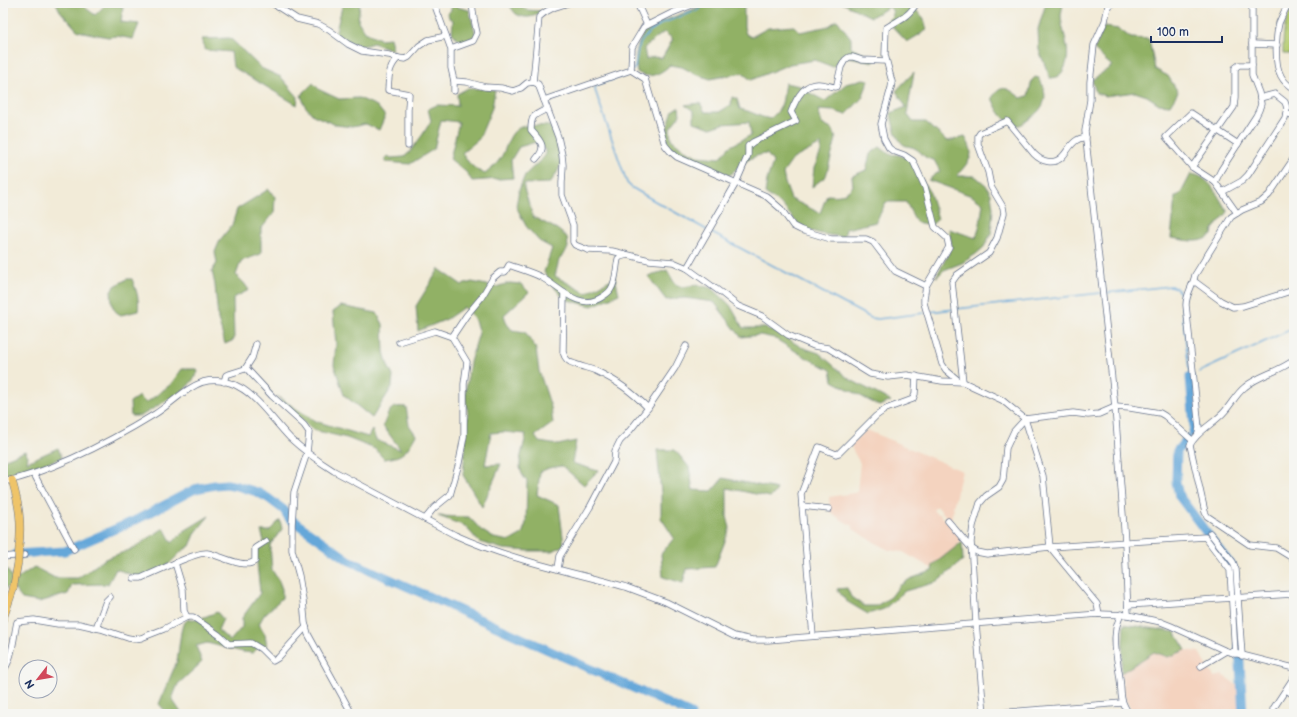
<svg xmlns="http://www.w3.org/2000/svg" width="1297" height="717" font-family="'Balsamiq Sans',sans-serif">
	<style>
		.built { fill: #f4d3bf }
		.green { fill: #b7ce73; stroke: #697e68 }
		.forest { fill: #91b165; stroke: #567062; fill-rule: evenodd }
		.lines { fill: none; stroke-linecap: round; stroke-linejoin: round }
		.stream { stroke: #65a7d9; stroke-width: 1.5 }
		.river { stroke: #65a7d9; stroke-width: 9 }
		.minor-casing { stroke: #667189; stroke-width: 7 }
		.major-casing { stroke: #667189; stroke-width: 8 }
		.minor { stroke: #fff; stroke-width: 5.5 }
		.major { stroke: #efc469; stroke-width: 7 }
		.major-bridge-casing { stroke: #667189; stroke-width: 8; stroke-linecap: butt }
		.major-bridge { stroke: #efc469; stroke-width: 7 }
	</style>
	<rect width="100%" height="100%" fill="#f6f6f2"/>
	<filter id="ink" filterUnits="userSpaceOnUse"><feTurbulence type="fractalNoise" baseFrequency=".025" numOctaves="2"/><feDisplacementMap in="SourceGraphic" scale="8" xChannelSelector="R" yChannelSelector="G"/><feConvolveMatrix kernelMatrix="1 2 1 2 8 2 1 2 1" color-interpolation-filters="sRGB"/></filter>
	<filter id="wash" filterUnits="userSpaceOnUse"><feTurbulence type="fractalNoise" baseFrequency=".012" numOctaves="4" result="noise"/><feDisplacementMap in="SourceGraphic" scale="16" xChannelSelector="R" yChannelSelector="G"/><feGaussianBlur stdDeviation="0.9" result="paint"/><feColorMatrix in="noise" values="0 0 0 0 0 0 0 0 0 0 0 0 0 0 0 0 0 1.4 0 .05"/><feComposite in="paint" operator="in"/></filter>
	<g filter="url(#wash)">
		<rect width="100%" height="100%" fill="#f2ebd8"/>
		<g class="built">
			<path d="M867 430 962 471 953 507 954 508 950 521 937 506 933 510 936 513 940 514 960 538V540L953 551 933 569 903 552 889 550 876 543 853 529V526L840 519 830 511 829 497 854 493 857 492 860 463 852 449 851 444Z"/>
			<path d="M1186 650 1199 652 1214 677 1223 675 1238 686 1240 714H1133L1125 698 1121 673 1154 652 1168 657Z"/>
		</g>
		<path class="green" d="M1294 5V54H1283C1283 35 1283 22 1294 5Z"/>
		<g class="forest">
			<path d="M56 3H81L87 9 95 15 107 3H113L123 7 121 22 139 24 133 39 117 36 108 37 78 31 60 11Z"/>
			<path d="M343 3H360L358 21 365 32 380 39 390 38 393 50 373 43 360 47 335 35Z"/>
			<path d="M451 3H453L457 7 469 10 476 35 471 39 461 42 452 33 453 20 449 18 448 13 451 10Z"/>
			<path d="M508 3H517L527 10 541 11C535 18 524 19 516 14 513 11 510 6 508 3Z"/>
			<path d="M704 3H750L744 7V27L746 34 751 37 768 28 794 26 800 32 829 26 837 20 851 38V47L875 58 874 62 843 56 833 67 815 60 790 64 751 80 742 73 710 79 695 74 682 67 670 65C661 74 648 80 637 72 634 52 637 46 645 28L697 8ZM664 32 673 39 662 58 654 57 646 59 644 48Z"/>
			<path d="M842 3H915L913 7 923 17 927 30 907 42 887 21 893 15 892 10 889 7 871 17Z"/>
			<path d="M1046 3H1063C1063 7 1061 12 1061 16 1062 33 1073 52 1064 69 1061 75 1057 78 1050 78L1039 50 1038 29Z"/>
			<path d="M1104 27 1119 29 1131 38 1149 39 1155 69 1168 76 1178 92 1170 105 1159 104 1147 96 1135 92 1105 96 1096 93 1092 80 1112 66 1094 50Z"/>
			<path d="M230 38 261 68 281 77 298 97 297 105 233 67 231 52 205 50 202 39Z"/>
			<path d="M914 72 907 114 913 122H926L947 141 965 137C977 157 969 160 957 176H975L986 185 991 194 993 208 991 234 984 247 976 254 962 263 944 270 938 276 936 277 952 247 949 229 976 238 980 224 983 204 972 196 928 180 940 171 934 160C922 158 924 154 916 149 912 146 907 147 904 145 896 140 892 122 891 113L906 107 896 91Z"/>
			<path d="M1035 77 1039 78C1050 97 1045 108 1028 120 1025 122 1021 126 1017 125 1003 123 997 109 992 98 1002 82 1009 89 1021 98L1028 96 1032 80Z"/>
			<path d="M863 79 869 80 862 98 846 115 834 111 818 110 822 124 833 130 836 139 826 176 812 187 814 168 821 152V144L793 159 783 173 785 183 791 199 820 213 827 195C840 196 844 196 853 186L852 176 866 170 870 154 880 147 889 154 899 155 909 159 930 193 938 219 931 225 916 222 906 202H886L876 222 846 229 844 237 822 234 801 228 782 205 765 193 767 180 773 162 767 154C752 154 739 166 729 176L679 156 666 143 665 134 673 110 679 107 680 115 670 128 671 139 685 150 698 156 720 158 729 147 751 135 749 122 723 124 711 128 694 122V111L685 105 700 103 705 112H719L731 105 732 97 737 99 740 109C751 111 759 117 770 119 774 115 779 111 781 106 784 99 783 91 785 83L800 86 808 92 825 101 846 84Z"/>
			<path d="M313 83 320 90 339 99 359 98 377 106 385 116 379 130 366 124 352 127 336 125 313 115 305 106 301 95Z"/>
			<path d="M468 88 495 90 492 108 479 139 462 153C468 163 474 169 485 174 490 170 496 165 500 159 508 147 508 129 525 126 533 125 542 126 550 126 554 133 563 156 561 163 559 171 554 177 550 183L524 184V189L533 217 557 229 567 237 568 248 559 260 555 276 586 293 615 277 619 294 592 306 579 303 564 299 549 281 544 272 552 248 539 241 526 226 516 206 519 190 525 175 545 156V150L536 142 519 147 511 160 513 178 472 181 466 172 450 159 459 122 441 120 434 149 410 164 385 162V158L388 156 391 158 404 157 410 152 423 134 431 121 428 109 437 105 458 106 457 94Z"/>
			<path d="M1191 174C1211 176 1218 198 1228 212L1213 229 1212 235C1200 245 1186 240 1171 238L1175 197 1181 193Z"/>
			<path d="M269 189 275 197 274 213 261 229V254L241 261 236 275 244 283 249 290 233 298 234 340 225 344 218 319 215 285 212 271 217 263 215 252 220 240 232 225 237 209Z"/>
			<path d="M439 269 462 285 472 282 496 287 509 283 521 284 529 292 504 315 507 324 512 330 525 332 531 340 536 349 539 371 551 407 553 423 535 436 539 442 558 445 576 441 572 463 598 471 584 485 562 466 549 468 540 472 537 495 559 505 564 545 553 551H529L503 549 479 542 465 526 438 516 469 517 481 530 494 538 510 541 522 534 526 523 527 481C513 467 524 450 526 434L503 432 491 433 485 465 501 464 482 507 463 475 468 414 465 395 470 362 479 333 474 318 464 307 447 319 418 331 416 306Z"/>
			<path d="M667 270 675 284 682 287 696 285 712 288 730 305 743 328H765L783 336 801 347 819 353 849 379 891 401 879 406 833 381 831 370 805 357 774 338 760 335 741 337 714 302 684 298 666 300 648 276Z"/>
			<path d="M127 279H132C136 289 140 300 138 311L121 315C110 310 112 301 111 290L115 286Z"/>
			<path d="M341 306 377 313 383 324 384 352 388 366 393 376 392 387 372 418 344 395 334 365 336 344 333 312Z"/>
			<path d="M182 369H197L198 372 194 379 184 390 141 416H131L130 402 139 396 146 403 170 385Z"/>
			<path d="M277 396 315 421 368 437 372 430 376 440 401 450 383 426C389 412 388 405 406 407L409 425 416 435C407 451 404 457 384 459L375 449 347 438 313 430 291 412Z"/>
			<path d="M58 448 62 458 3 477V460L25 451 28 456 27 462Z"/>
			<path d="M657 450H675L689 467 693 490 712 491 723 478 777 489 774 494 770 497 727 488V517L730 528 715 567 687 569 683 583 663 577 661 554 674 538 661 518V493Z"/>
			<path d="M209 516 196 532 190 546 182 551 169 564 143 579 116 569 108 584 72 585 68 594 39 602 22 599 12 586 3 589V571L7 569 14 581 34 567 55 578H78L105 559 132 549 164 528 172 543 184 531Z"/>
			<path d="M280 520 282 529 270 545 272 570 279 581 282 589V598L264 615 259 624 265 634 267 646H260L253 653 243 652 207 643 196 646 202 662 178 684 172 699 182 714H168L159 704 177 661 181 632 183 624 188 619H199L217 612 223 619 218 630 230 641 242 627V618L260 593 256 553 264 541 261 531H269Z"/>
			<path d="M962 542 963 560 937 582 905 591 884 609 868 614 846 601 837 589 847 588 851 597 864 606H876L891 597 899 586 910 579 932 571 933 565Z"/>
			<path d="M1124 624 1175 632 1186 650 1168 657 1154 652 1121 673Z"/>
		</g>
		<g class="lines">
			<g class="stream">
				<path d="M633 70 635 67 638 49 641 42 650 31 663 23 698 10 707 3"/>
				<path d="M630 72 629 74 596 85 595 90 627 183 631 187 653 200 707 230"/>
				<path d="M710 232 871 318 878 319 924 313"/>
				<path d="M1105 293 1171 286 1176 288 1180 293 1190 377H1191"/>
				<path d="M928 312 1101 293"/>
				<path d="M1199 372 1294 328"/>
			</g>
			<g class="river">
				<path d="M1190 377 1194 426 1193 432"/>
				<path d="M1187 439 1177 451 1176 482 1179 496 1230 564 1233 569 1234 575"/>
				<path d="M16 554 65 551 138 519 195 489 215 485 227 484 237 486 257 492 268 498 284 510 289 518 350 561 691 714"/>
				<path d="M1239 646 1243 714"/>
			</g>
		</g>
	</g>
	<g filter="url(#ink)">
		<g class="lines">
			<defs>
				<g id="minor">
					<path d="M272 3 297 19 318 24 329 30 348 44 362 51 389 55 398 58 405 59 409 57 419 46 428 40 446 36"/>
					<path d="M434 3 451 49V68L454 81 467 82 485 87 501 88 513 91 521 88 527 83 533 82 538 84 558 137 562 155 563 165 562 183V195L573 225V242L575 245 588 250 612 251 649 260 673 262 687 268 723 294 738 306 762 316 788 335 814 346 828 348 870 374 888 377 907 375 942 381 963 382 1002 400 1025 419 1043 476 1050 547 1097 604 1099 614"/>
					<path d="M637 3 647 25"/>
					<path d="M917 3C906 19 901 18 886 28L885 55 892 82 891 88 881 124 884 139 889 148 893 151 904 155 913 161 925 187 935 227 947 238 949 247 926 286 924 298V303L942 364 946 370 959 381"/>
					<path d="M1112 3 1108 6 1105 21 1094 45 1090 82V100L1085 131 1115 407 1125 542 1128 615"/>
					<path d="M1289 3C1285 9 1282 16 1279 23 1276 36 1274 64 1281 76 1284 82 1289 86 1294 89"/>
					<path d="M278 7 283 3"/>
					<path d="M1252 44 1277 45"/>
					<path d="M451 49 473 41 477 33 474 19 472 3"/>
					<path d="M398 58C388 68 389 77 388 90L409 94 408 109V146"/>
					<path d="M631 70 645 79 665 145 670 151 677 157 766 196 781 209 793 226 801 230 831 239H866L873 242 895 271 926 286"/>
					<path d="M631 70 632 47 644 27 672 13 697 3"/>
					<path d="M454 81V91"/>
					<path d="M533 82 539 17C547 9 558 6 568 3"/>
					<path d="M544 100 631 70"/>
					<path d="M1286 113 1294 116"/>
					<path d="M536 159C548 146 540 141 531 130 531 115 534 115 547 109"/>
					<path d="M1192 167 1234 107 1235 97V68L1239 65H1252"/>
					<path d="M1215 182 1221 170 1256 116 1259 110 1261 104 1259 93 1252 75V3"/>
					<path d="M1222 192 1242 181 1248 175 1285 118 1287 108 1285 102 1275 94 1260 98"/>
					<path d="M1237 213 1215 182 1192 167 1166 137 1191 113 1238 144"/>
					<path d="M687 268 736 183 748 155V146L753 142 796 121 791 112C795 101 803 84 817 84 824 83 829 87 836 87L837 84 841 67 845 60 849 57H853L862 60 886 61"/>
					<path d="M1194 281 1221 301 1233 307 1243 306 1294 290"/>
					<path d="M564 293 563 352C565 359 568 362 575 364 582 367 589 368 596 371 617 381 631 391 648 408"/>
					<path d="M452 337 466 316 481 298 493 278 500 272H505L509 265C520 269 531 272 541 277 559 287 580 312 602 297 605 295 609 293 611 289 616 282 616 268 618 259L620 257 627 255"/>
					<path d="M399 342 435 331 452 337 467 362 464 384V436L459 463 450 495 434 508 425 519"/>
					<path d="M1294 360C1279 372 1259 375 1245 387 1237 393 1232 403 1225 411 1215 423 1197 431 1190 445L1205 512 1207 516 1250 545 1276 548 1294 559"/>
					<path d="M246 368 272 396 304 425 309 432 307 453 294 492 292 524V550L299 576 303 601 305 623 308 634 352 714"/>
					<path d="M224 382 226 375 245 369 252 358 256 344"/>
					<path d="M963 382 952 282 957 275 989 253 997 238 1004 213 1003 207 991 187 988 172 978 144V136L980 133 1007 121 1034 154C1042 162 1054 165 1062 157 1068 151 1070 144 1077 140 1080 138 1083 138 1086 137"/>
					<path d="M1198 434 1199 428 1186 305C1186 294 1193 286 1195 275L1231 217 1242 210 1261 202 1269 195 1294 158"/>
					<path d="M34 474 74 549"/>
					<path d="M3 482C54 471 111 441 155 414 171 404 185 388 203 382 215 379 229 381 239 387 256 395 276 424 290 438 304 451 318 461 334 471L455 535C510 560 568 571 626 587L666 602 734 636 752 640H768L1099 614 1128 615 1161 622 1171 626 1226 651 1294 668"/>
					<path d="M802 506 829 509"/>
					<path d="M948 521 971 548 977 552 987 554 1050 547 1205 537 1230 570 1235 654"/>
					<path d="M1210 533 1233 562 1236 570 1242 656"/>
					<path d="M3 557 25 555"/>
					<path d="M558 569 560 556 590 507 614 462 615 451 620 441 627 434 648 408 675 368 686 346"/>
					<path d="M134 578H141L175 563"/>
					<path d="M1128 605 1293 594 1294 593"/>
					<path d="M1121 614C1119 619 1117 624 1116 629 1113 646 1118 662 1120 679 1122 696 1119 698 1129 714"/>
					<path d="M187 617 184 611 183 589 175 563C182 560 200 552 207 553 220 555 244 570 255 561V548L266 541"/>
					<path d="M96 628 106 601 110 597"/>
					<path d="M813 636 801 494 819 447 836 454 839 453 876 416 886 409 913 399 915 394 916 376"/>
					<path d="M1201 666 1226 651"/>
					<path d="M3 670C12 663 14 634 17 622L34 620 58 624H79L101 629 128 638 134 639 141 638 164 629 187 617H193L219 635 229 644 251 643 261 649 273 661 278 658 306 627"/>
					<path d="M1286 690 1294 695"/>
					<path d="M984 714 976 623 971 542 973 526 980 503 986 496 999 487 1003 480 1006 448 1014 431 1025 419 1073 413 1088 415 1099 414 1115 407 1130 408 1160 413 1165 416 1192 440"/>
					<path d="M984 714 1122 703"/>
					<path d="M1277 714 1273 711V709L1294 677"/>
				</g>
				<g id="major">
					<path d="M12 480C19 505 22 522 19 547"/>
					<path d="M3 619 13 590 18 562"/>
				</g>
			</defs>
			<use href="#minor" class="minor-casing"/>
			<use href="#major" class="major-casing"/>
			<use href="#minor" class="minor"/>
			<use href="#major" class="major"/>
			<defs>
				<path id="major-bridge" d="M18 562 19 547"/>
			</defs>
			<use href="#major-bridge" class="major-bridge-casing"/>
			<use href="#major-bridge" class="major-bridge"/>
		</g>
	</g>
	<rect width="1297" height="717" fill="none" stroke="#f6f6f2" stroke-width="16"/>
	<g transform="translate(38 679) rotate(239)"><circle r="19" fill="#f6f6f2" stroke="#9ea6b7"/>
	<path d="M0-3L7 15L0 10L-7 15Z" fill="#d1495b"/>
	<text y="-6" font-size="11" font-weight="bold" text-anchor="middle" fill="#1b2f5e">N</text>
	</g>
	<path d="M1151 36v6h71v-6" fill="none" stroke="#1b2f5e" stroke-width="2"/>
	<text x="1157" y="36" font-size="12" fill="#1b2f5e" stroke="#f6f6f2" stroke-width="3" paint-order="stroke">100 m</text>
</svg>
